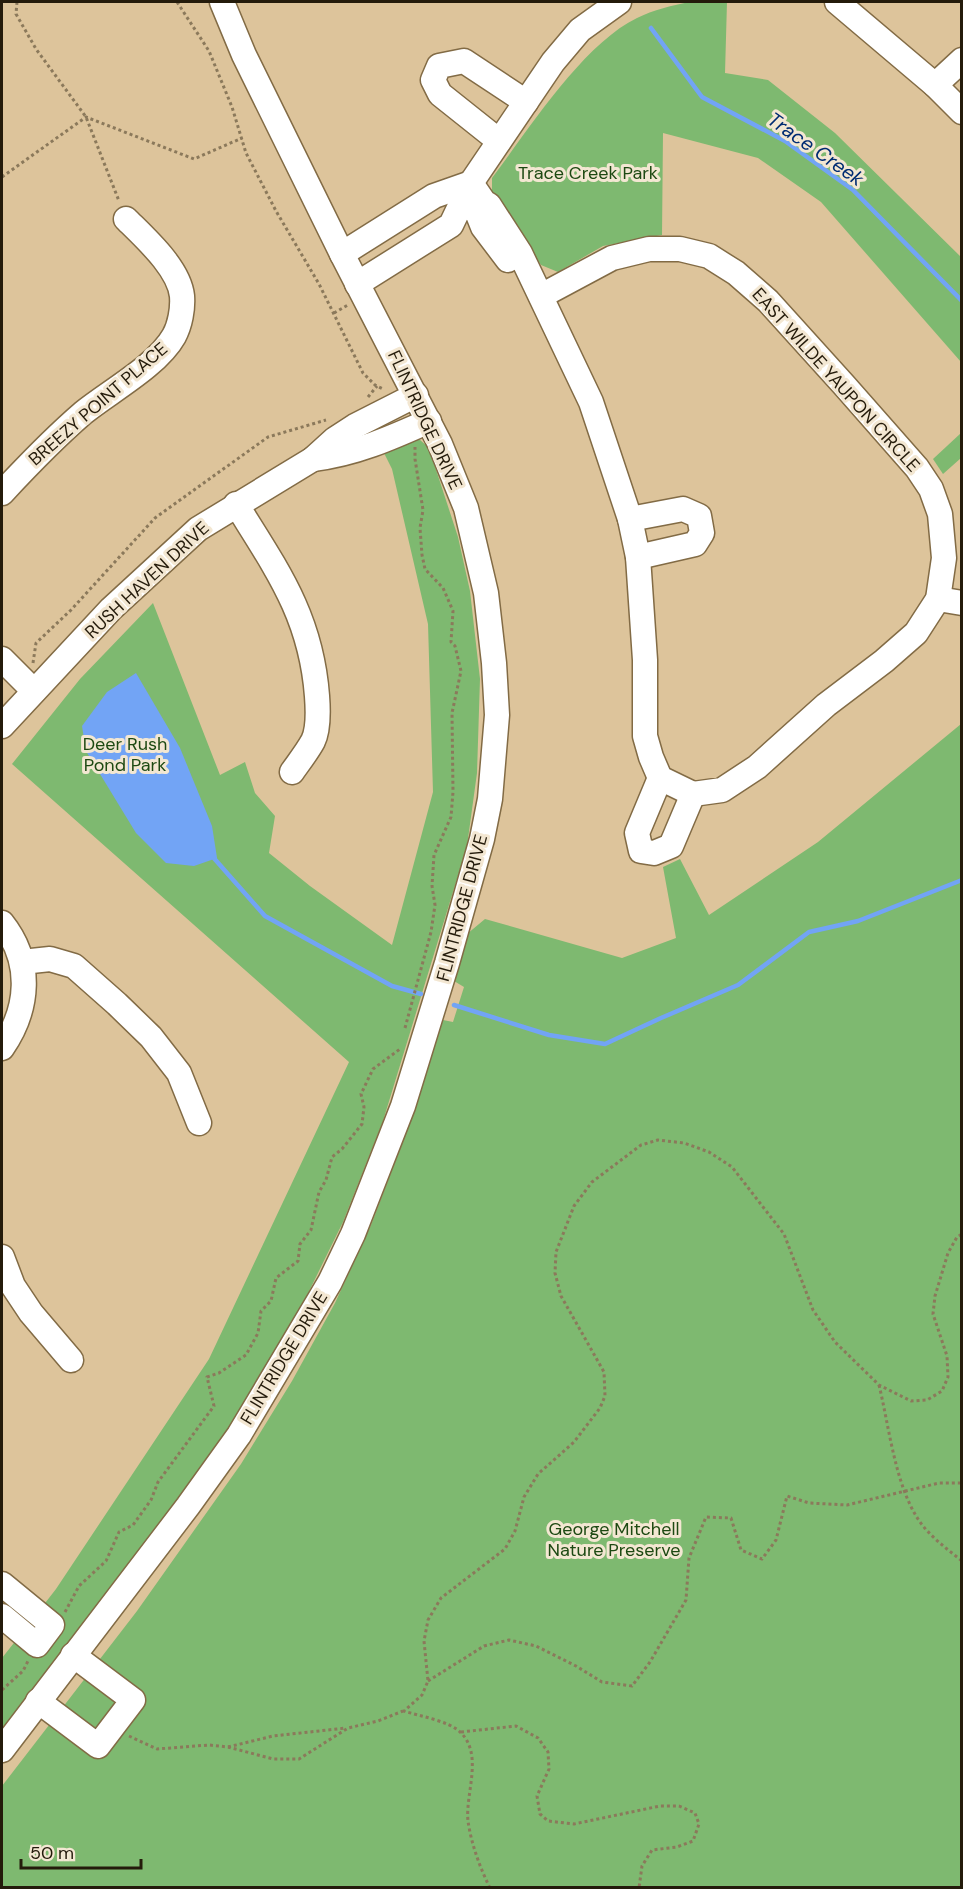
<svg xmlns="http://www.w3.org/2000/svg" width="963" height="1889" font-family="'DM Sans',sans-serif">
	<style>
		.green { fill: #7eb970 }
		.water { fill: #72a4f5 }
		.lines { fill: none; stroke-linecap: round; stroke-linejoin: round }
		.stream { stroke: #72a4f5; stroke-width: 4.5 }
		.minor-casing { stroke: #826b45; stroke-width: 27 }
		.path { stroke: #8b795b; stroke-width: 3; stroke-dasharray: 3 3; stroke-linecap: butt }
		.minor { stroke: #fff; stroke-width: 24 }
		.labels { text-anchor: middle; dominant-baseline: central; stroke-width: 6; stroke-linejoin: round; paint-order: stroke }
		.park-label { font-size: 18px; fill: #1d4912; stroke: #f3e7d2 }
		.street-label { font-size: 18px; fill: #241b0b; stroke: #f3e7d2 }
		.water-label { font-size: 20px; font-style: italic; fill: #002c72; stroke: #f3e7d2 }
	</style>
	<rect width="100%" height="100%" fill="#ddc49b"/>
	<g class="green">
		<path d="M690 2H727L725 73 768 80 835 133 961 257V362L821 202 758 158 663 133 662 235 603 246 558 272 541 265 492 192V178C529 129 583 44 637 18 653 10 673 5 690 2Z"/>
		<path d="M961 433V458L943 474 933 459Z"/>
		<path d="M408 437 419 439 429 448 458 537 470 591 480 679 477 773 467 846 383 1121 343 1222 292 1326 246 1404 188 1492 2 1733V1658L17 1639 39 1655 42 1607 56 1589 209 1359 349 1062 12 764 80 679 153 603 220 775 245 762 255 793 275 816 269 853 310 886 392 945 433 792 428 624 392 469 382 449Z"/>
		<path d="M961 724V1887H2V1786L137 1611 241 1464 292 1381 335 1303 371 1225 404 1139 443 1020 453 1022 464 987 454 981 467 934 485 919 622 958 676 938 663 867 680 859 709 915 818 842Z"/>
	</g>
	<path class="water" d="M136 673 180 748 212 826 217 858 194 866 166 863 136 833 86 751 82 726 107 692Z"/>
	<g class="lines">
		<g class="stream">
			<path d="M651 28 702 97 785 141 853 190 962 301"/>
			<path d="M212 856 265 916 392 986 421 994"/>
			<path d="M454 1005 549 1035 605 1044 661 1018 738 985 809 932 858 921 962 880"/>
		</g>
		<defs>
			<g id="minor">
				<path d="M837 2 935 85 962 112"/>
				<path d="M935 85 962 60"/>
				<path d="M499 141 440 94 433 80 439 66 464 61 526 102"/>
				<path d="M471 183 484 202 489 205 520 253 591 402 630 519 638 557 645 660V736L651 757 660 778 693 794"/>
				<path d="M462 203 477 212 483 227 508 260"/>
				<path d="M342 254 434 196 471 183"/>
				<path d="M357 284 451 225 471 183 553 62 580 30 619 2"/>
				<path d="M541 296 612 258 649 249H680L709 256 736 273 768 301 844 385 917 468 931 489 940 514 944 558 938 599 916 633 884 661 826 705 757 767 722 790 693 794"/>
				<path d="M313 459C355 454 391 438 429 421"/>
				<path d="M2 493C28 465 54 438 83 413 110 391 157 366 174 336 180 325 183 309 182 296 179 268 145 238 126 219"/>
				<path d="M236 504C277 570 311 616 317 696 318 709 319 729 313 741 307 752 299 762 292 772"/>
				<path d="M630 519 683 509 699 516 702 533 695 544 638 557"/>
				<path d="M938 599 962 603"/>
				<path d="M2 659 34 691"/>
				<path d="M2 726 111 609 198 529 313 459 335 439 355 426 416 395"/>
				<path d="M660 778 637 833 641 851 654 853 671 846 693 794"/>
				<path d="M2 923C33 962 29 1009 2 1048"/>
				<path d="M22 962 50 959 74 966 117 1004 151 1037 179 1073 199 1123"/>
				<path d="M2 1257 13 1286 31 1313 71 1360"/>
				<path d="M2 1584 52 1625 37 1645 2 1616"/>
				<path d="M38 1701 98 1746 133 1700 73 1655"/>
				<path d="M2 1750 188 1506 239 1435 330 1282 353 1234 403 1106 447 963 482 839 490 799 497 715 494 663 486 593 466 508 440 444 342 254 244 55 222 2"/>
			</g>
		</defs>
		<use href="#minor" class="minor-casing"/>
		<g class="path">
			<path d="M17 2 16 14 36 49 86 117 119 201"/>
			<path d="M177 2 209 51 232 107 246 153 276 211 319 284 363 373 375 385 383 389"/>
			<path d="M2 177 86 117 194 159 242 138"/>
			<path d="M334 313 348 305"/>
			<path d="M368 397 377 386"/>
			<path d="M33 663 36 643 71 610 155 518 268 437 326 420"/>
			<path d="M405 1028 431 932 435 905 432 886 434 855 451 817 453 792 452 713 461 671 455 646 451 642 453 611 443 588 425 569 422 555 420 528 423 510 415 459V447"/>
			<path d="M879 1385C889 1426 895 1484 918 1519 929 1536 946 1548 962 1561"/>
			<path d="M65 1612 79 1586 106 1561 119 1532 133 1525 151 1500 158 1482 214 1406 207 1377 219 1373 246 1355 258 1333 261 1311 271 1301 276 1278 298 1261 300 1244 311 1230 319 1192 326 1180 332 1157 342 1149 362 1124 364 1107 361 1094 373 1069 400 1049"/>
			<path d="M428 1681 484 1646 509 1640 536 1646 576 1666 602 1682 632 1686 650 1662 686 1600 689 1558 706 1517 731 1518 741 1550 762 1559 776 1540 787 1496 809 1503 847 1505 939 1483H962"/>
			<path d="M2 1690 23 1671 28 1661"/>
			<path d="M461 1732 516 1726 538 1738 548 1752 549 1769 537 1796 540 1814 548 1821 574 1824 660 1806H679L695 1813 699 1824 693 1841 677 1847 652 1850 642 1866 639 1888"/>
			<path d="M129 1736 157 1749 209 1745 228 1747 273 1759H299L348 1728 378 1721 403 1711"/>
			<path d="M228 1747 273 1736 346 1728"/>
			<path d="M490 1888C480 1868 471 1843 468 1821 465 1794 484 1754 460 1732 449 1721 419 1716 404 1711L422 1695 428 1681 424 1641 428 1620 441 1598 505 1549 515 1531 524 1497 538 1474 574 1442 600 1408 605 1396 604 1372 561 1296 555 1273 556 1252 574 1206 592 1182 641 1145 658 1140 684 1143 709 1152 732 1167 784 1234 813 1310 835 1342 879 1385 911 1401 927 1400 942 1391 948 1377 947 1356 933 1314 935 1296 948 1253 957 1237 962 1234"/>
		</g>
		<use href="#minor" class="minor"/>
	</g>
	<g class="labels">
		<g class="park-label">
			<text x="588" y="173">Trace Creek Park</text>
			<text x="125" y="744">Deer Rush<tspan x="125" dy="21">Pond Park</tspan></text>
			<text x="614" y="1529">George Mitchell<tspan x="614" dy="21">Nature Preserve</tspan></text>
		</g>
		<g class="street-label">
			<text transform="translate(836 380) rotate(48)">EAST WILDE YAUPON CIRCLE</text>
			<text transform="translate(98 404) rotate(-41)">BREEZY POINT PLACE</text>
			<text transform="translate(425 420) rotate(65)">FLINTRIDGE DRIVE</text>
			<text transform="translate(147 580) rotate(-43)">RUSH HAVEN DRIVE</text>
			<text transform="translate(462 908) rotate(-75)">FLINTRIDGE DRIVE</text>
			<text transform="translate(284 1358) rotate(-59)">FLINTRIDGE DRIVE</text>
		</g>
		<g class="water-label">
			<text transform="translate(816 149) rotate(35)">Trace Creek</text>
		</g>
	</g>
	<rect width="963" height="1889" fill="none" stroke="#241b0b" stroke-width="6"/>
	<path d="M21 1859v9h120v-9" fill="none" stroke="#241b0b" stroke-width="3"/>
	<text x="30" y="1859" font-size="18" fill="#241b0b" stroke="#f3e7d2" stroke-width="4.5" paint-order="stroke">50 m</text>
</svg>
